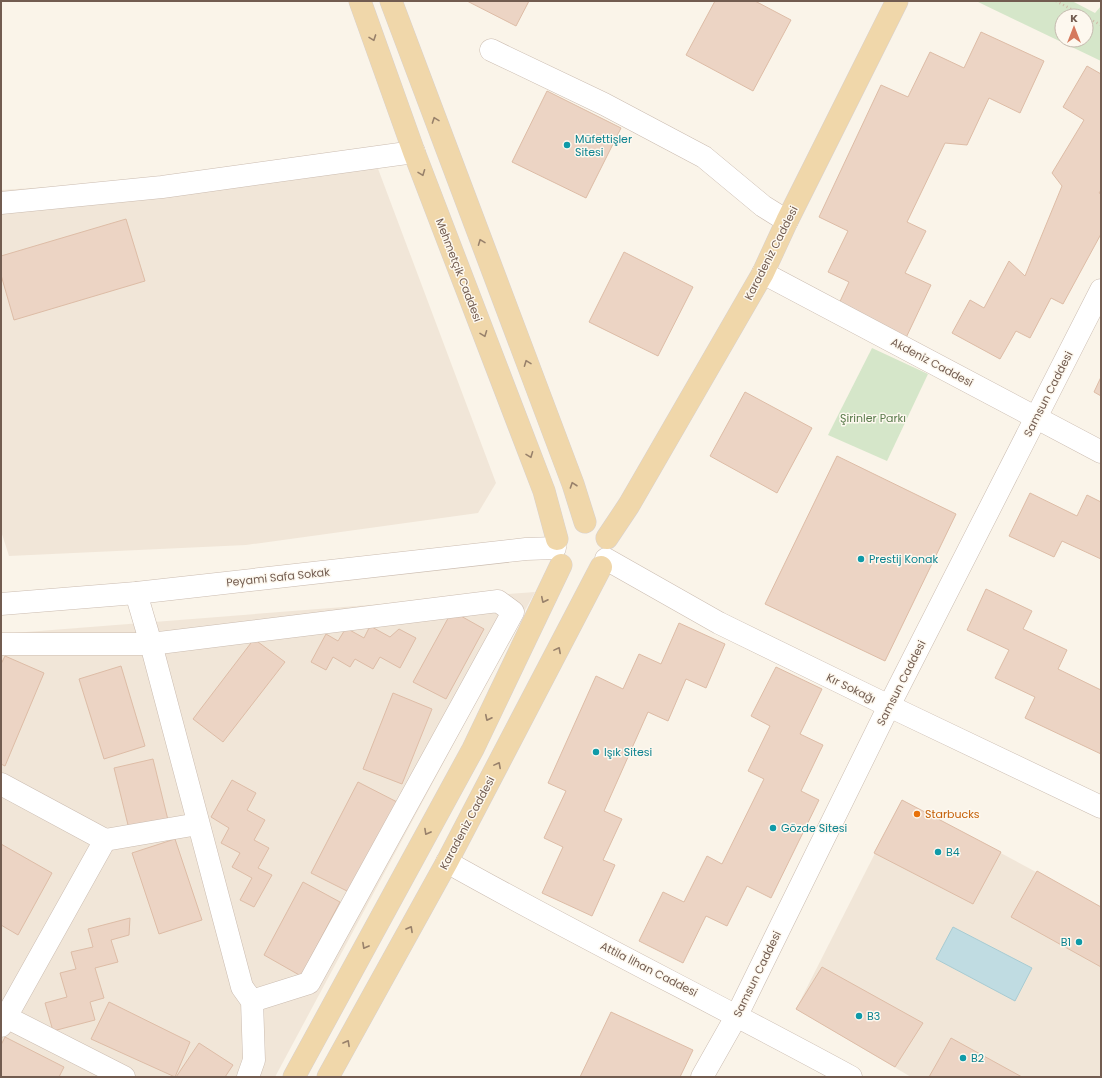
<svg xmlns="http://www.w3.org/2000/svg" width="1102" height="1078" font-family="Poppins,sans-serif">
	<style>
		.residential { fill: #f1e6d8 }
		.green { fill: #d5e6c9; fill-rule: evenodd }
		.water { fill: #c0dce2; stroke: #a7cbd2 }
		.building { fill: #ecd4c4; stroke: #ddbca6 }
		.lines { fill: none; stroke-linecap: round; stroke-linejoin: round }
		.minor-casing { stroke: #cbbcb0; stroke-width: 23 }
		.major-casing { stroke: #d8d1ce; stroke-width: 23 }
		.path { stroke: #d1b8a7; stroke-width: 2.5; stroke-dasharray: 1 3; stroke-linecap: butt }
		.minor { stroke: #fff; stroke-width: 22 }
		.major { stroke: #f0d7aa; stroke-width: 22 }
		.oneway { stroke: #98816b }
		.culture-dot { fill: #0f9aa8; stroke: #fdf8ef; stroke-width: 1.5 }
		.food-dot { fill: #e8710a; stroke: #fdf8ef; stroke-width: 1.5 }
		.labels { text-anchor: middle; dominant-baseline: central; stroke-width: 3; stroke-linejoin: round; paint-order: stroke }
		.culture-label { font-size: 11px; fill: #0d838f; stroke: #fdf8ef; text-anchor: start }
		.street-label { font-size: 11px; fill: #725c50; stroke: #fdf8ef }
		.park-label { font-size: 11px; fill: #5a7b4c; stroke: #fdf8ef }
		.food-label { font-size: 11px; fill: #c56008; stroke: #fdf8ef; text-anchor: start }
	</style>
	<rect width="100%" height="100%" fill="#faf4e9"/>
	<g class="residential">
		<path d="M377 166 496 483 478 513 246 545 9 556 1 531V190Z"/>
		<path d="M535 592 275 1077H1V634Z"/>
		<path d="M902 800 1101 907V1077H911L796 1009Z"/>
	</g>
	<g class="green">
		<path d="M976 1H1072L1095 13 1101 6V61ZM1062 16H1086V40H1062Z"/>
		<path d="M872 348 928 374 887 461 828 435Z"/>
	</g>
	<path class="water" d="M953 927 1032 968 1015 1001 936 959Z"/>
	<g class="building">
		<path d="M467 1H529L516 26Z"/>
		<path d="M715 1H755L791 20 753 91 686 55Z"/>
		<path d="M981 32 1044 61 1020 113 989 98 967 145 945 143 907 222 926 231 905 273 931 285 904 342 836 310 849 282 828 272 848 231 819 217 881 85 908 97 930 52 964 68Z"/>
		<path d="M1087 66 1101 74V190L1099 193 1101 194V234L1063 304 1051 298 1030 338 1016 331 1000 359 952 333 970 300 984 308 1009 261 1025 276 1062 186 1052 173 1084 120 1063 107Z"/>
		<path d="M547 91 621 128 586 198 512 162Z"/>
		<path d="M126 219 145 281 14 320 1 275V256Z"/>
		<path d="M624 252 693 287 658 356 589 322Z"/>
		<path d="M1101 377V396L1094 392Z"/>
		<path d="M745 392 812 428 777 493 710 456Z"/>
		<path d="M837 456 956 514 885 661 765 604Z"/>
		<path d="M1030 493 1077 516 1087 495 1101 502V559L1062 541 1054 557 1009 536Z"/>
		<path d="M986 589 1032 611 1023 629 1067 650 1058 669 1101 690V754L1025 718 1035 697 995 678 1009 650 967 630Z"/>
		<path d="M452 611 484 629 446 699 413 682Z"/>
		<path d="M679 623 725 644 706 688 686 679 668 721 648 712 604 811 622 819 603 860 615 865 592 916 542 893 563 847 544 838 566 791 548 783 596 676 623 689 639 654 661 664Z"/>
		<path d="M370 626 390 637 399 629 416 638 400 668 380 657 373 669 355 659 350 667 333 657 326 670 311 662 326 634 338 641 346 628 364 638Z"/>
		<path d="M254 639 285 662 223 742 193 719Z"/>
		<path d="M5 656 44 673 5 766 1 764V664Z"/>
		<path d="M121 666 145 746 104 759 79 679Z"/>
		<path d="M776 667 822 689 800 734 823 745 801 791 819 800 771 898 747 886 727 926 706 916 683 963 639 941 663 892 684 902 707 856 722 864 764 779 748 771 770 726 751 716Z"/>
		<path d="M393 693 432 709 402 784 363 769Z"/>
		<path d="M153 759 168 820 129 829 114 768Z"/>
		<path d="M232 780 256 793 247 810 265 820 254 840 269 848 258 868 272 875 254 907 240 900 252 878 232 867 240 853 221 843 229 828 211 817Z"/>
		<path d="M358 782 399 803 353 894 311 873Z"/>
		<path d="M902 800 1001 852 973 904 874 853Z"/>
		<path d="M175 839 202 920 159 934 132 853Z"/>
		<path d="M1 844 52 873 18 935 1 925Z"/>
		<path d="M1037 871 1101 907V967L1011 917Z"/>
		<path d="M303 882 340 902 301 976 264 955Z"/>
		<path d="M130 918 129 935 111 940 118 962 95 968 104 998 90 1002 95 1020 53 1031 45 1003 67 997 60 973 76 969 71 952 93 947 88 929Z"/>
		<path d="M822 967 923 1023 895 1067 796 1009Z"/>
		<path d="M109 1002 190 1042 175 1077 91 1039Z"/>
		<path d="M611 1012 693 1050 680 1077H580Z"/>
		<path d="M5 1037 64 1067 59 1077H1V1045Z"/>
		<path d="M951 1038 1022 1077H929Z"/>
		<path d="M199 1043 233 1065 225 1077H176Z"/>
	</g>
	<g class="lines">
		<defs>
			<g id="minor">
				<path d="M491 50 604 104 704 157 763 206 787 221"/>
				<path d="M1 203 162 187 414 152"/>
				<path d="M763 273 1101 452"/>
				<path d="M606 559 719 623 889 706 1101 807"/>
				<path d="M136 593 151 644 242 987 252 1001 254 1060 248 1077"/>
				<path d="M1 604 136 593 526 549 555 548"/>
				<path d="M1 644H151L498 601 513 612 309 983 252 1001"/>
				<path d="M1 784 105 840 1 1026"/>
				<path d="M105 840 198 824"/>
				<path d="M447 862C580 937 717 1004 851 1077"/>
				<path d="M6 1017 124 1077"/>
				<path d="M702 1077 737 1015 889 706 1101 290"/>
			</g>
			<g id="major">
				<path d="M360 1 414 152 544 491 557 539"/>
				<path d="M391 1 573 484 585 522"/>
				<path d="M607 538 629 505 763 273 787 221 897 1"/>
				<path d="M294 1077 473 749 561 565"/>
				<path d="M328 1077 447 862 601 567"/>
			</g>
		</defs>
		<use href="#minor" class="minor-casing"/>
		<use href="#major" class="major-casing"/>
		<g class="path">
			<path d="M1056 1 1084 16"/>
			<path d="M1086 17 1101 25"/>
		</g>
		<use href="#minor" class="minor"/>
		<use href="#major" class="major"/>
	</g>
	<defs><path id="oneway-chevron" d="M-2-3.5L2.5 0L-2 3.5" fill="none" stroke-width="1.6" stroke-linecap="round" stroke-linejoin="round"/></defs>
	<g class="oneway">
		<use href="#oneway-chevron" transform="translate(373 38) rotate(70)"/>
		<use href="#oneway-chevron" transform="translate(435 120) rotate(-110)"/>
		<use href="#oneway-chevron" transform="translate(422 173) rotate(69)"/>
		<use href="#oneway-chevron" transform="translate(481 242) rotate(-111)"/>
		<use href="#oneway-chevron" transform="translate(484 334) rotate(69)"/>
		<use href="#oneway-chevron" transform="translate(527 363) rotate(-111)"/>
		<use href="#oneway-chevron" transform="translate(530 455) rotate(69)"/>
		<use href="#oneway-chevron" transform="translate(573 485) rotate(-109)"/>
		<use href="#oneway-chevron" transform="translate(544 600) rotate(116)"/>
		<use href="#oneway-chevron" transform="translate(558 650) rotate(-62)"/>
		<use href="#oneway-chevron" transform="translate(488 718) rotate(116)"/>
		<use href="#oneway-chevron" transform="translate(498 765) rotate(-62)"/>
		<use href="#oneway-chevron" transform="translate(427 832) rotate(119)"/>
		<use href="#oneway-chevron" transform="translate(410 929) rotate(-61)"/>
		<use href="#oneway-chevron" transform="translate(365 946) rotate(119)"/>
		<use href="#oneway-chevron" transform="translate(347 1043) rotate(-61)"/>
	</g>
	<g class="culture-dot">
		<circle cx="567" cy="145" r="4"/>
		<circle cx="861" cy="559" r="4"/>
		<circle cx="596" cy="752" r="4"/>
		<circle cx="773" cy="828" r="4"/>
		<circle cx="938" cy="852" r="4"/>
		<circle cx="1079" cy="942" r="4"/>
		<circle cx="859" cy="1016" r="4"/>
		<circle cx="963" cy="1058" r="4"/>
	</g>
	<circle class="food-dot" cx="917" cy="814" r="4"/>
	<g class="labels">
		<g class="culture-label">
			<text x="575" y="139">Müfettişler<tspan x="575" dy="13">Sitesi</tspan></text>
			<text x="869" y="559">Prestij Konak</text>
			<text x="604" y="752">Işık Sitesi</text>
			<text x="781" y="828">Gözde Sitesi</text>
			<text x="946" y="852">B4</text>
			<text x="1071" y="942" text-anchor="end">B1</text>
			<text x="867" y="1016">B3</text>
			<text x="971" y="1058">B2</text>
		</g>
		<g class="street-label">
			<text transform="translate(771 253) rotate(-63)">Karadeniz Caddesi</text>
			<text transform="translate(459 270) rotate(69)">Mehmetçik Caddesi</text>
			<text transform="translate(932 362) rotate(28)">Akdeniz Caddesi</text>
			<text transform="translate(1048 394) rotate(-63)">Samsun Caddesi</text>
			<text transform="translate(278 577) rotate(-6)">Peyami Safa Sokak</text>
			<text transform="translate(901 683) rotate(-63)">Samsun Caddesi</text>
			<text transform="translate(851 688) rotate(26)">Kır Sokağı</text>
			<text transform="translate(467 823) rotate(-62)">Karadeniz Caddesi</text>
			<text transform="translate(649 969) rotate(27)">Attila İlhan Caddesi</text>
			<text transform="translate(757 974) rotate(-64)">Samsun Caddesi</text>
		</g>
		<g class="park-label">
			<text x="873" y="418">Şirinler Parkı</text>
		</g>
		<g class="food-label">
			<text x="925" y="814">Starbucks</text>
		</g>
	</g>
	<rect width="1102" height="1078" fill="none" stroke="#725c50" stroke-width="4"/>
	<g transform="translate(1074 28)"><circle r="19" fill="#fdf8ef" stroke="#c5baaf"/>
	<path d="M0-3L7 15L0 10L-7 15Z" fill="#d5795d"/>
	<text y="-6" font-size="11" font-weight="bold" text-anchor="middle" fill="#725c50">K</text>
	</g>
</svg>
